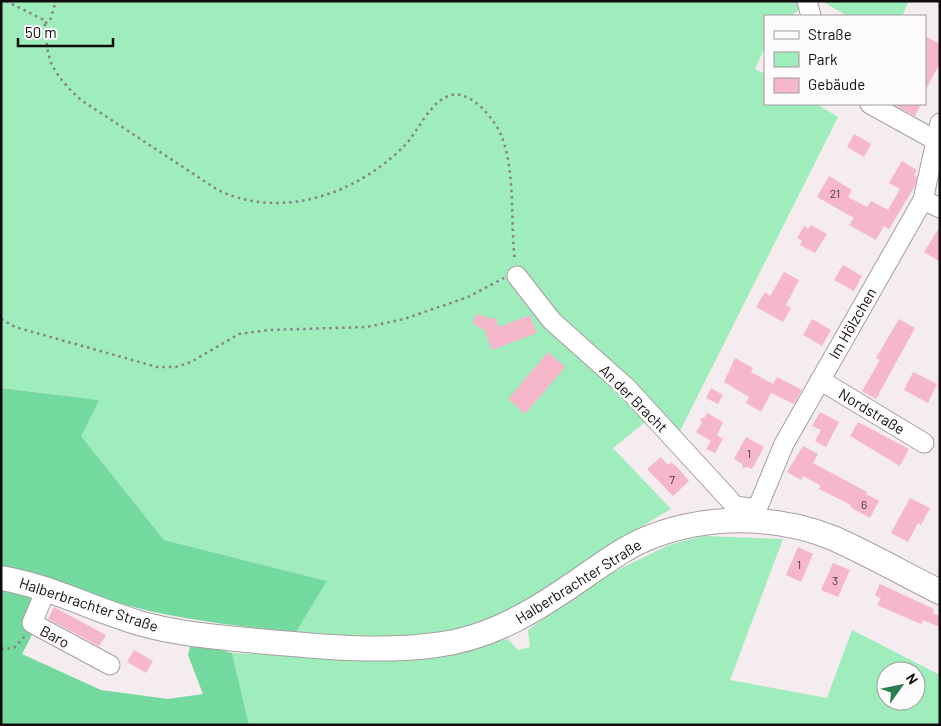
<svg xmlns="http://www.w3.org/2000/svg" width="941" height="726" font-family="Barlow,sans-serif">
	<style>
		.green { fill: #9fecbc; fill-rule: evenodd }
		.forest { fill: #74d99e }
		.building { fill: #f6b7cb }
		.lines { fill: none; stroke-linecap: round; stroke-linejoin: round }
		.minor-casing { stroke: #a69ea0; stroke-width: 21 }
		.major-casing { stroke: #a69ea0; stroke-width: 26 }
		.path { stroke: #878283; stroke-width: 2.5; stroke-dasharray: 2.5 4; stroke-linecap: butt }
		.minor { stroke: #fff; stroke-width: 19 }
		.major { stroke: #fff; stroke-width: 24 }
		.labels { text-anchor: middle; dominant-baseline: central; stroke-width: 5; stroke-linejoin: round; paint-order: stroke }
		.number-label { font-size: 12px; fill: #4a383d }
		.street-label { font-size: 15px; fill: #100d0e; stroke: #fefbfc }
	</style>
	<rect width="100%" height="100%" fill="#f4ecee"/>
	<g class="green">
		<path d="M1 1H810L791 16H765V47L755 69 765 74V104H816L838 117 680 431 659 411 613 448 671 509 603 549 558 582 502 615 438 634 380 637 296 632 327 581 164 540 80 435 99 400 1 388Z"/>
		<path d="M822 1H909L902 16H847Z"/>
		<path d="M704 536 783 539 730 680 827 698 852 630 940 675V725H249L232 653 408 660 508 639 518 650 530 647 528 630 599 579 669 545ZM886 671H916V701H886Z"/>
	</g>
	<g class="forest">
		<path d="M1 388 99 400 81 436 164 540 327 581 296 632C238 626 179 620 122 604 81 592 43 575 1 566Z"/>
		<path d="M1 587 32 595 25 625 35 629 22 654 101 690 168 699 203 694 188 655 191 642 232 653 249 725H1Z"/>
	</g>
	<g class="building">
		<path d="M925 36 940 44V63L925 91Z"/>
		<path d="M893 104H921L915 116Z"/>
		<path d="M854 134 871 144 864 157 847 147Z"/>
		<path d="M902 161 917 170 914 175 917 177 915 186 889 229 884 226 876 240 849 225 854 218 817 197 829 176 852 190 848 197 867 207 871 201 888 210 900 189 889 183Z"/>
		<path d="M811 225 827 234 815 253 800 245 802 241 797 238 804 226 808 229Z"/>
		<path d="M940 226V262L924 252Z"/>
		<path d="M843 265 862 276 854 291 834 280Z"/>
		<path d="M784 272 799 280 786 305 791 308 783 322 756 307 765 292 770 296Z"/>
		<path d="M478 314 491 319 495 317 499 327 530 315 537 333 492 350 485 331 474 324 473 320Z"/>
		<path d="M812 319 831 330 822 346 803 335Z"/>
		<path d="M899 319 915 328 876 399 862 391 880 360 876 358Z"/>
		<path d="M548 352 565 367 525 414 508 399Z"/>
		<path d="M735 358 753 368 751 372 773 384 777 377 802 390 794 404 771 393 761 412 746 403 749 397 724 382Z"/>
		<path d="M913 372 937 384 928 403 904 390Z"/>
		<path d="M711 388 723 395 718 404 706 398Z"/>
		<path d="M820 412 839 422 826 447 815 441 821 430 812 426Z"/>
		<path d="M707 413 723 422 717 435 723 439 715 453 706 449 711 441 696 432 702 423 700 419 705 417Z"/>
		<path d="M858 422 909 449 900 466 850 436Z"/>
		<path d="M746 437 764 447 752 469 747 467 743 468 742 464 734 459Z"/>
		<path d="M803 446 818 454 813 463 867 492 866 494 879 501 870 518 850 507 851 505 819 489 821 486 803 476 801 480 787 472Z"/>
		<path d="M661 457 668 465 671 462 678 468 689 481 673 496 647 469Z"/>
		<path d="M910 498 930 508 921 525 918 523 908 542 891 533Z"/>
		<path d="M798 547 813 554 801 582 786 575Z"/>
		<path d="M833 563 850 570 838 597 821 590Z"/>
		<path d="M880 584 934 609 933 613 940 616V627L923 620 921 624 877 605 881 598 875 595Z"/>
		<path d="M54 607 106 635 99 646 48 619Z"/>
		<path d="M134 650 153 661 146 673 127 662Z"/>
	</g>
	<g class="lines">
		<defs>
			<g id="minor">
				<path d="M807 1 811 16"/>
				<path d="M870 104 935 140"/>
				<path d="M923 200 940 208"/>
				<path d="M517 276 552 321 626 387 727 497 735 506 757 509"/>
				<path d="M820 380 924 443"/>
				<path d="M759 521 757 509 784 444 923 200 940 123"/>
				<path d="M46 590 32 623 110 665"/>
			</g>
			<path id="major" d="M1 578C49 586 92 609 139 623 177 634 218 637 257 641 316 646 377 653 436 645 494 638 541 607 588 574 607 561 626 547 648 538 705 515 775 514 833 538 869 554 904 574 940 592"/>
		</defs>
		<use href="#minor" class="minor-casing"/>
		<use href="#major" class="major-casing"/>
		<g class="path">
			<path d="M6 1 42 19C48 28 46 37 47 46 49 69 65 85 81 100L218 190C282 221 360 193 407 143 419 129 429 105 446 97 468 85 495 119 502 137 516 176 510 221 515 261"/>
			<path d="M45 23 50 21 56 1"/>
			<path d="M1 319 15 327 157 367H176L191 362 239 334 269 330 367 327 404 319 468 297 504 278"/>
			<path d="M1 649 14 648 26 635"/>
		</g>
		<use href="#minor" class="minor"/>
		<use href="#major" class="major"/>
	</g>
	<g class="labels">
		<g class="number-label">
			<text x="835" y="193">21</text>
			<text x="749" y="453">1</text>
			<text x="672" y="479">7</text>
			<text x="864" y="504">6</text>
			<text x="799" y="564">1</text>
			<text x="835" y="580">3</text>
		</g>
		<g class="street-label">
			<text transform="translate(852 323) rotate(-60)">Im Hölzchen</text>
			<text transform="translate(634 398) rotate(45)">An der Bracht</text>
			<text transform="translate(872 411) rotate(31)">Nordstraße</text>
			<text transform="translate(578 581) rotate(-32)">Halberbrachter Straße</text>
			<text transform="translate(89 604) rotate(18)">Halberbrachter Straße</text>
			<text transform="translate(55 636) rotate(28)">Baro</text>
		</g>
	</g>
	<rect width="941" height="726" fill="none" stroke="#100d0e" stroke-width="5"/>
	<rect x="764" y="15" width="162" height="90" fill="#fefbfc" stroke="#9f9c9d"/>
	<rect x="774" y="31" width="25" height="8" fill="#ffffff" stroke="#9f9c9d"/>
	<text x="808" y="40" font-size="15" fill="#100d0e">Straße</text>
	<rect x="774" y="52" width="25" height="15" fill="#9fecbc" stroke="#9f9c9d"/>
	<text x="808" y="65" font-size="15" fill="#100d0e">Park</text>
	<rect x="774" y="78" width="25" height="15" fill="#f6b7cb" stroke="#9f9c9d"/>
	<text x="808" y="90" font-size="15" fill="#100d0e">Gebäude</text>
	<g transform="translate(901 686) rotate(57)"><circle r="24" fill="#fefbfc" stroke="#9f9c9d"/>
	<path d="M0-4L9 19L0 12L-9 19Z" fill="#297e51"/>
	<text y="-8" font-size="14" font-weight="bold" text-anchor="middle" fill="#100d0e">N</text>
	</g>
	<path d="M18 38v8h95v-8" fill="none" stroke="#100d0e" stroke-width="2.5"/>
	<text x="25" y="38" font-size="15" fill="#100d0e" stroke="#fefbfc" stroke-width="4" paint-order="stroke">50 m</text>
</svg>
